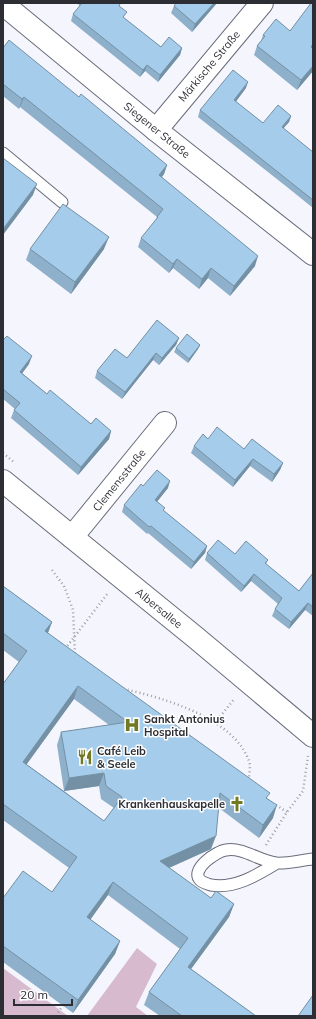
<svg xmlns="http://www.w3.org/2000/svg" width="316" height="1019" font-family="Mulish,sans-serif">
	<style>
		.green { fill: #d7bace }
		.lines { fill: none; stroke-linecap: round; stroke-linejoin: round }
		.lane-casing { stroke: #696c7a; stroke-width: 13 }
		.street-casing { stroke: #696c7a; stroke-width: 24 }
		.secondary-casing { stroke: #696c7a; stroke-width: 24 }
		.path { stroke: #9d9fa5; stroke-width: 2.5; stroke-dasharray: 1 3; stroke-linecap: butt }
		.lane { stroke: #fff; stroke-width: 11 }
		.street { stroke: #fff; stroke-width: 22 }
		.secondary { stroke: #fff; stroke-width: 22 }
		.wall { fill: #8eb0ca; fill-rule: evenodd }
		.shaded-wall { fill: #7490a4 }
		.building { fill: #a5cdeb; stroke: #7490a4; fill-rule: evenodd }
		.labels { text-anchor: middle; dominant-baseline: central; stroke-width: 3; stroke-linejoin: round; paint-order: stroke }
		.street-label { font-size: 11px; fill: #2c2e34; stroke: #fff }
		.poi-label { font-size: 11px; font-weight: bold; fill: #2c2e34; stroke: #fff; text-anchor: start }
	</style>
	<rect width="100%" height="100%" fill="#f5f6fd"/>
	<g class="green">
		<path d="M137 948 157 964 136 1007 148 1016H87Z"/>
		<path d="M3 968 68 1016H3Z"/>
	</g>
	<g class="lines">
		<defs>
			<g id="lane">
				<path d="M3 153 62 202"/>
				<path d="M277 863C257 875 235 889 211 885 208 884 203 883 200 880 190 869 217 851 226 850 243 847 259 861 276 863 287 864 302 860 313 859"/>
			</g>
			<g id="street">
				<path d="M3 4 156 130 313 254"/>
				<path d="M156 130 262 3"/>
				<path d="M72 537 165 423"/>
			</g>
			<path id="secondary" d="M3 481 195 637 313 736"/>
		</defs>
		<use href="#lane" class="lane-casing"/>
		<use href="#street" class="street-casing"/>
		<use href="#secondary" class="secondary-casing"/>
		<g class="path">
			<path d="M3 453 15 463"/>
			<path d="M52 570 64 586 73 610 75 655"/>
			<path d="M65 649 108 593"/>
			<path d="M124 689C164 698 234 718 249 761 251 766 249 774 249 780"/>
			<path d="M215 723 235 698"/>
			<path d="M276 805 287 812"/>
			<path d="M266 845 287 812 303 791 308 756"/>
			<path d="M56 1016 63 1005"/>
		</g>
		<use href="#lane" class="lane"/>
		<use href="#street" class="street"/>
		<use href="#secondary" class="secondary"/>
	</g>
	<g class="wall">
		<path d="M77 3H119L120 4 119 6 124 18 161 47 182 48 180 55 158 82 145 71 140 77 71 21 73 14 80 6Z"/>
		<path d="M217 3 192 32 171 13 174 6Z"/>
		<path d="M313 3V71L297 90 254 55 257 46 261 41 263 35 290 31Z"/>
		<path d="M3 48 79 97 167 165 164 174 162 177 255 266 230 296 208 278 199 289 173 268 169 273 138 247 141 238 155 221 157 217 20 107 19 109 3 96Z"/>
		<path d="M246 88 235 102 263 123 291 116 289 122 283 129 313 152V208L287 187 198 117 200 110Z"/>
		<path d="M30 249H104L71 294 26 260Z"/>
		<path d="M179 338 176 345 159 365 153 360 122 399 95 378 97 371 127 358Z"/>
		<path d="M3 340 29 364 22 373 47 394 91 424 111 431 109 439 78 475 11 418 14 410 15 409 3 399Z"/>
		<path d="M200 345 198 349 188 363 174 352 176 348Z"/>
		<path d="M208 439 244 449 283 463 280 470 272 482 250 466 233 487 191 453 194 446Z"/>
		<path d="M143 486 168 488 157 501 164 511 207 546 205 553 191 569 148 533 147 534 122 512 124 505Z"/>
		<path d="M207 553 235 554 268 560 266 564 299 591 313 573V616L305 610 289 629 272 616 275 609 278 604 251 581 241 592 205 560Z"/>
		<path d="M3 586 52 622 48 633 268 799 273 818 259 838 219 808 211 849 169 868 211 898 234 904 229 917 191 969 256 1016H160L144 1005 149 992 180 949 108 895 90 919 120 941 115 954 73 1013 3 962V898L52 892 69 868 3 820V684L19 662 3 650ZM74 699 109 725 61 732 57 745 64 791 26 764ZM99 786 101 799 114 808 104 821 64 791Z"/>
	</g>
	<g class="shaded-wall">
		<path d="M214 3H217L192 32 195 24Z"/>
		<path d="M182 48 180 55 158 82 160 75Z"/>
		<path d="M147 65 145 71 140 77 143 70Z"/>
		<path d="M313 66V71L297 90 301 80Z"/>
		<path d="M248 82 246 88 232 107 234 100Z"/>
		<path d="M24 97 20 107 19 109 22 99Z"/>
		<path d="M291 116 289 122 279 133 282 127Z"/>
		<path d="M167 165 164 174 156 184 159 175Z"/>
		<path d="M37 184 33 195 3 235V229Z"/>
		<path d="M109 237 104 249 71 294 75 282Z"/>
		<path d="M258 256 255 266 230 296 234 286Z"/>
		<path d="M177 259 173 268 169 273 173 264Z"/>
		<path d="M211 268 208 278 199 289 202 279Z"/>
		<path d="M179 338 176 345 159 365 162 358Z"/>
		<path d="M200 345 198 349 188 363 189 359Z"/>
		<path d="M156 353 153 360 122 399 125 392Z"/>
		<path d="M32 356 29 364 18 379 20 372Z"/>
		<path d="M111 431 109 439 78 475 81 467Z"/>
		<path d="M253 459 250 466 233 487 235 480Z"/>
		<path d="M283 463 280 470 272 482 274 474Z"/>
		<path d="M170 481 168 488 153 507 155 500Z"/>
		<path d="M207 546 205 553 191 569 194 562Z"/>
		<path d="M254 574 251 581 241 592 244 586Z"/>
		<path d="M308 603 305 610 289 629 291 622Z"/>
		<path d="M52 622 47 635 45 631Z"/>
		<path d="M78 686 74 699 19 775 23 762Z"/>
		<path d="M104 773 99 786 64 791 69 778Z"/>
		<path d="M277 805 273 818 259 838 263 825Z"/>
		<path d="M216 836 211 849 155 874 160 861Z"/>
		<path d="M113 882 108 895 83 930 87 917Z"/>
		<path d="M234 904 229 917 183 980 188 967Z"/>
		<path d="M120 941 115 954 73 1013 78 1000Z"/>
	</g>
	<g class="building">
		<path d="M82 3H119L120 4 119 6 127 12 123 17 161 47 169 37 182 48 160 75 147 65 143 70 73 14Z"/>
		<path d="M176 3H214L195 24 174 6Z"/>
		<path d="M311 3H313V44L311 47 313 49V66L301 80 257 46 265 36 263 35 276 19 290 31Z"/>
		<path d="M9 40 79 97 81 94 167 165 159 175 258 256 234 286 211 268 202 279 177 259 173 264 141 238 158 217H157L163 209 24 97 22 99 3 84V48Z"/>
		<path d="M233 70 248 82 234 100 263 123 278 105 291 116 282 127 313 152V200L289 181 200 110Z"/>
		<path d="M3 158 37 184 3 229Z"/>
		<path d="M63 204 109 237 75 282 30 249Z"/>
		<path d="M157 320 179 338 162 358 156 353 125 392 97 371 115 349 127 358Z"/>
		<path d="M187 334 200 345 189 359 176 348Z"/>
		<path d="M7 336 32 356 20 372 47 394 50 390 91 424 96 418 111 431 81 467 14 410 20 403 3 389V340Z"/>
		<path d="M217 427 244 449 252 439 283 463 274 474 253 459 235 480 194 446 203 434 208 439Z"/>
		<path d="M157 470 170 481 155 500 165 508 163 510 207 546 194 562 151 526 149 527 124 505 141 484 143 486Z"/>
		<path d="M218 540 235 554 246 541 268 560 265 563 299 591 313 573V607L308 603 291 622 275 609 282 598 254 574 244 586 207 553Z"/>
		<path d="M3 586 52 622 45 631 270 793 266 798 277 805 263 825 220 793 216 836 160 861 211 898 216 891 234 904 188 967 256 1016H182L149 992 188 938 113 882 87 917 120 941 78 1000 3 946V898L23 871 52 892 77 857 3 804V684L27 651 3 633ZM78 686 128 722 61 732 69 778 104 773 106 786 122 797 104 821 23 762Z"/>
		<path d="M313 995V1016H298Z"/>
	</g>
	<defs>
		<symbol id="hospital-bare" viewBox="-9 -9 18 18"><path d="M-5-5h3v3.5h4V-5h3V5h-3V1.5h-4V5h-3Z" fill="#727923" stroke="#fff" stroke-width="2.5" paint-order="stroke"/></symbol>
		<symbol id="restaurant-bare" viewBox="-9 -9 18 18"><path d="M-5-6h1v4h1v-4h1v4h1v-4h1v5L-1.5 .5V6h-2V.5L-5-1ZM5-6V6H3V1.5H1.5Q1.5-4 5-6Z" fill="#727923" stroke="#fff" stroke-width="2.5" paint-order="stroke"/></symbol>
		<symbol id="church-bare" viewBox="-9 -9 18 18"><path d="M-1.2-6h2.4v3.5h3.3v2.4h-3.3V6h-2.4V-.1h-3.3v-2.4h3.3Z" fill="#727923" stroke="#fff" stroke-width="2.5" paint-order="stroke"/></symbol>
	</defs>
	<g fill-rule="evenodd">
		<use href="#hospital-bare" x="121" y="714" width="22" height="22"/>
		<use href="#restaurant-bare" x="74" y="746" width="22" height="22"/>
		<use href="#church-bare" x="226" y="793" width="22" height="22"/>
	</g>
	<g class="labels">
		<g class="street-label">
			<text transform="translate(209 66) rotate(-50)">Märkische Straße</text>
			<text transform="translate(157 130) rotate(39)">Siegener Straße</text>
			<text transform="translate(119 480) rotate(-51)">Clemensstraße</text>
			<text transform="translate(159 608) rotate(39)">Albersallee</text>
		</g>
		<g class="poi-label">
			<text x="144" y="719">Sankt Antonius<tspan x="144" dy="13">Hospital</tspan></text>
			<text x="97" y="751">Café Leib<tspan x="97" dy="13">&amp; Seele</tspan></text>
			<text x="225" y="804" text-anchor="end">Krankenhauskapelle</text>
		</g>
	</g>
	<rect width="316" height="1019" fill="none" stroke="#2c2e34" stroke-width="8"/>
	<path d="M14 999v6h58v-6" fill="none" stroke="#2c2e34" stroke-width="2"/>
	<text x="20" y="999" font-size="12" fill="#2c2e34" stroke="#ffffff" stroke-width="3" paint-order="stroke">20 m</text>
</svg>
